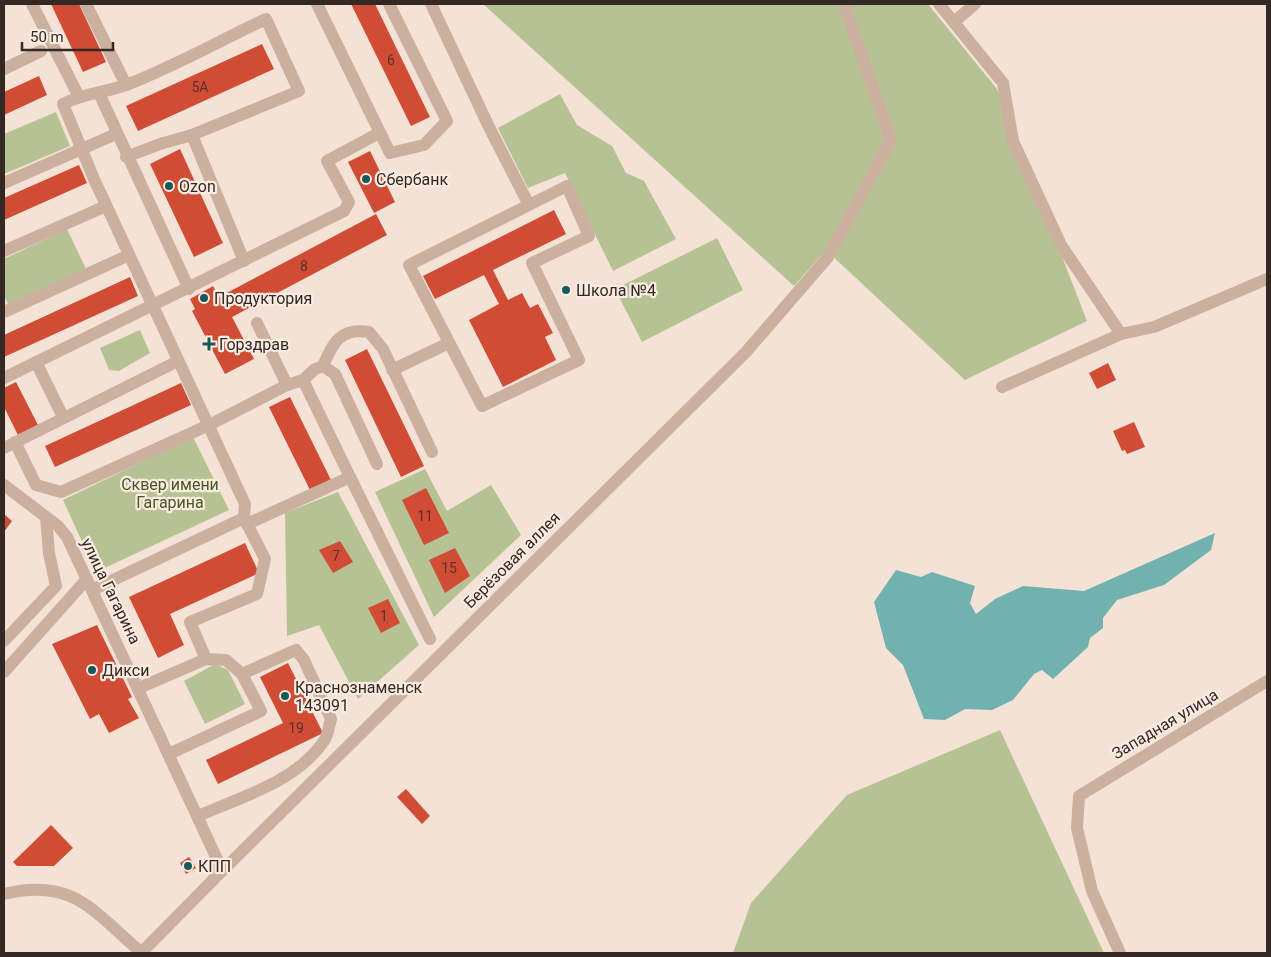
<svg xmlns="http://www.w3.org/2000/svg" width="1271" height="957" font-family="Roboto,sans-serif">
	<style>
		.green { fill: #b7c294 }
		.water { fill: #72b2ae }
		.building { fill: #d14c35 }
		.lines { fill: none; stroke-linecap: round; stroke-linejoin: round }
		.minor { stroke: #cbb0a0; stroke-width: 12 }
		.poi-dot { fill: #175957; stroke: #faece1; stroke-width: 2 }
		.labels { text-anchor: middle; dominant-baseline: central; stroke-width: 4.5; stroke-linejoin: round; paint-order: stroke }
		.number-label { font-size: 14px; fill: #5b3128 }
		.poi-label { font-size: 16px; fill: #342824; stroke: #faece1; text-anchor: start }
		.park-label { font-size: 16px; fill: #485526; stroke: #faece1 }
		.street-label { font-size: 16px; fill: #342824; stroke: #faece1 }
	</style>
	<rect width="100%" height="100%" fill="#f3e2d5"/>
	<g class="green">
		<path d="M483 4H928L997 89 1087 321 965 380 826 250 794 286Z"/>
		<path d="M560 94 577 125 612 146 626 173 644 181 676 239 613 271 565 173 528 188 498 128Z"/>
		<path d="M56 112 70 146 4 174V134Z"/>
		<path d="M67 229 86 269 8 304 4 295V259Z"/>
		<path d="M717 238 743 290 642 342 615 289Z"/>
		<path d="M140 330 150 353 119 371 109 370 100 348Z"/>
		<path d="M193 437 229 510 96 572 63 500Z"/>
		<path d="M425 469 447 511 491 485 521 535 434 617 375 492Z"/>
		<path d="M338 492 419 645 358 699 319 625 287 636 285 513Z"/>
		<path d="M215 664 228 670 245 704 205 724 184 681Z"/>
		<path d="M1000 730 1104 953H733L751 903 847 795Z"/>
	</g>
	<path class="water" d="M1215 533 1211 550 1164 585 1117 600 1103 618V628L1090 638 1088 647 1053 679 1042 670 1034 674 1013 700 992 710 965 709 945 720 924 719 903 665 886 648 874 602 896 570 921 577 932 572 975 586 970 603 976 614 995 599 1023 586 1084 591Z"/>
	<g class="building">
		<path d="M51 4H79L106 62 83 72Z"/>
		<path d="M351 4H375L430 117 411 126Z"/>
		<path d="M262 44 274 69 138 131 126 106Z"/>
		<path d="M39 76 47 95 4 115V92Z"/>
		<path d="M180 149 223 243 194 257 150 164Z"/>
		<path d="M370 151 395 202 374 213 348 162Z"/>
		<path d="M79 165 87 183 4 220V198Z"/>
		<path d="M554 210 566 234 493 270 508 300 522 293 530 308 538 304 553 333 545 337 556 360 503 387 469 320 499 304 484 275 435 299 423 276Z"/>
		<path d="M376 214 387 235 232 317 254 359 225 374 192 311 195 309 190 299 213 286 219 297Z"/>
		<path d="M130 277 138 296 4 357V335Z"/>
		<path d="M367 349 424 466 401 477 345 360Z"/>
		<path d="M1108 363 1116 380 1097 389 1089 373Z"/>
		<path d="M16 382 38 425 18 435 4 407V388Z"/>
		<path d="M181 383 191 405 55 467 45 446Z"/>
		<path d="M290 397 331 480 310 490 269 407Z"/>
		<path d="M1134 422 1145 447 1127 454 1125 450 1122 451 1113 431Z"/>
		<path d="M426 488 449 533 424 545 402 500Z"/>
		<path d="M4 514 12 521 4 532Z"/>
		<path d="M340 541 353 562 333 573 319 550Z"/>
		<path d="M245 543 259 573 170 614 184 645 158 658 129 597Z"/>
		<path d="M455 548 470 576 445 593 429 560Z"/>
		<path d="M388 599 400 623 381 633 368 608Z"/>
		<path d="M97 625 132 697 128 699 139 718 109 733 99 714 90 719 52 644Z"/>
		<path d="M288 663 323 733 218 784 206 760 283 723 260 677Z"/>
		<path d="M406 789 430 816 422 824 397 797Z"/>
		<path d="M51 825 73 848 54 866H17L13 862Z"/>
		<path d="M189 857 196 868 186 874 180 863Z"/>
	</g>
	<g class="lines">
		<g class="minor">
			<path d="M32 4 78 95"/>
			<path d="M86 4 126 85"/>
			<path d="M317 4 390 153 424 145 447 121 389 4"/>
			<path d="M431 4 489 127 529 205 567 186 589 236 532 263 579 360 482 406 409 265 529 205"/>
			<path d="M939 4 1003 83 1013 141 1061 245 1121 334"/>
			<path d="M954 22 975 4"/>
			<path d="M4 69 41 51"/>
			<path d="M99 93 189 289"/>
			<path d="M192 135 244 261"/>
			<path d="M4 183 116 134"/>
			<path d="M4 251 106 206"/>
			<path d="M4 312 129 255"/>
			<path d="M36 362 63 417"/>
			<path d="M323 366C333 343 340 327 369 332L383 349 432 452"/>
			<path d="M392 370 449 343"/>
			<path d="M4 378 344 211 349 202 327 161 379 133"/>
			<path d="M303 380 315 369 323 366 335 374 377 464"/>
			<path d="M1002 387 1121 334 1154 327 1267 279"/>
			<path d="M15 442 36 485 61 492 209 425 287 385 257 323"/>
			<path d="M4 448 178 361"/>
			<path d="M350 477 430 639"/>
			<path d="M4 485 58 526 67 537 217 859 218 870 213 880 141 953"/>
			<path d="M247 524 350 477 303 380 287 385"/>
			<path d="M92 590 244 518 245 504 94 179 63 104C83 93 104 93 126 85 173 67 219 41 266 19L299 91 192 135 160 144 126 157"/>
			<path d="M4 641 56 586 49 553 46 517"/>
			<path d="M206 659 190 622 257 594 265 559 244 518"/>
			<path d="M4 672 87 579"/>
			<path d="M139 688 206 659 226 660 242 674 296 650 304 660 331 719C329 726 328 735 324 741 296 782 241 797 198 816"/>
			<path d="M169 754 261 711 242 674"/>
			<path d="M213 880 746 352 828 257 891 140 844 4"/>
			<path d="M4 894C75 877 94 913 142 953"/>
			<path d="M1120 953 1092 891 1077 828 1079 796 1267 681"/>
		</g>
	</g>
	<g class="poi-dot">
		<circle cx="366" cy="179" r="5"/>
		<circle cx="169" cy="186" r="5"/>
		<circle cx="566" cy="290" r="5"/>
		<circle cx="204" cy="298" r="5"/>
		<path d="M206.5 336.5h5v5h5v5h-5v5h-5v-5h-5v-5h5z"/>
		<circle cx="92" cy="670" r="5"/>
		<circle cx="285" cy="696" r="5"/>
		<circle cx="188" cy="866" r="5"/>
	</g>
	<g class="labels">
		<g class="number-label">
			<text x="391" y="60">6</text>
			<text x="200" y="87">5А</text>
			<text x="304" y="266">8</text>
			<text x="425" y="516">11</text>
			<text x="336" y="556">7</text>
			<text x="449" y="568">15</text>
			<text x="384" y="616">1</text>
			<text x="296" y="728">19</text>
		</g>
		<g class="poi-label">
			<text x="376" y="179">Сбербанк</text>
			<text x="179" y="186">Ozon</text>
			<text x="576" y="290">Школа №4</text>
			<text x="214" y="298">Продуктория</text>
			<text x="219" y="344">Горздрав</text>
			<text x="102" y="670">Дикси</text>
			<text x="295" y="687">Краснознаменск<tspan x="295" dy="18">143091</tspan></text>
			<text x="198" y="866">КПП</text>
		</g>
		<g class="park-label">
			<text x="170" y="484">Сквер имени<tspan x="170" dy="18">Гагарина</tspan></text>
		</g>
		<g class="street-label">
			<text transform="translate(512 560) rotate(-45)">Берёзовая аллея</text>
			<text transform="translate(111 591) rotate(64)">улица Гагарина</text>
			<text transform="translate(1165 724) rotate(-31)">Западная улица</text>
		</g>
	</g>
	<rect width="1271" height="957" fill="none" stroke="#342824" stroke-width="10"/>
	<path d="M22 42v8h91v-8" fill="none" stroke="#342824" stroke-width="2.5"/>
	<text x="30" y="42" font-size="15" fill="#342824" stroke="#faece1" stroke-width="4" paint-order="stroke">50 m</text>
</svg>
